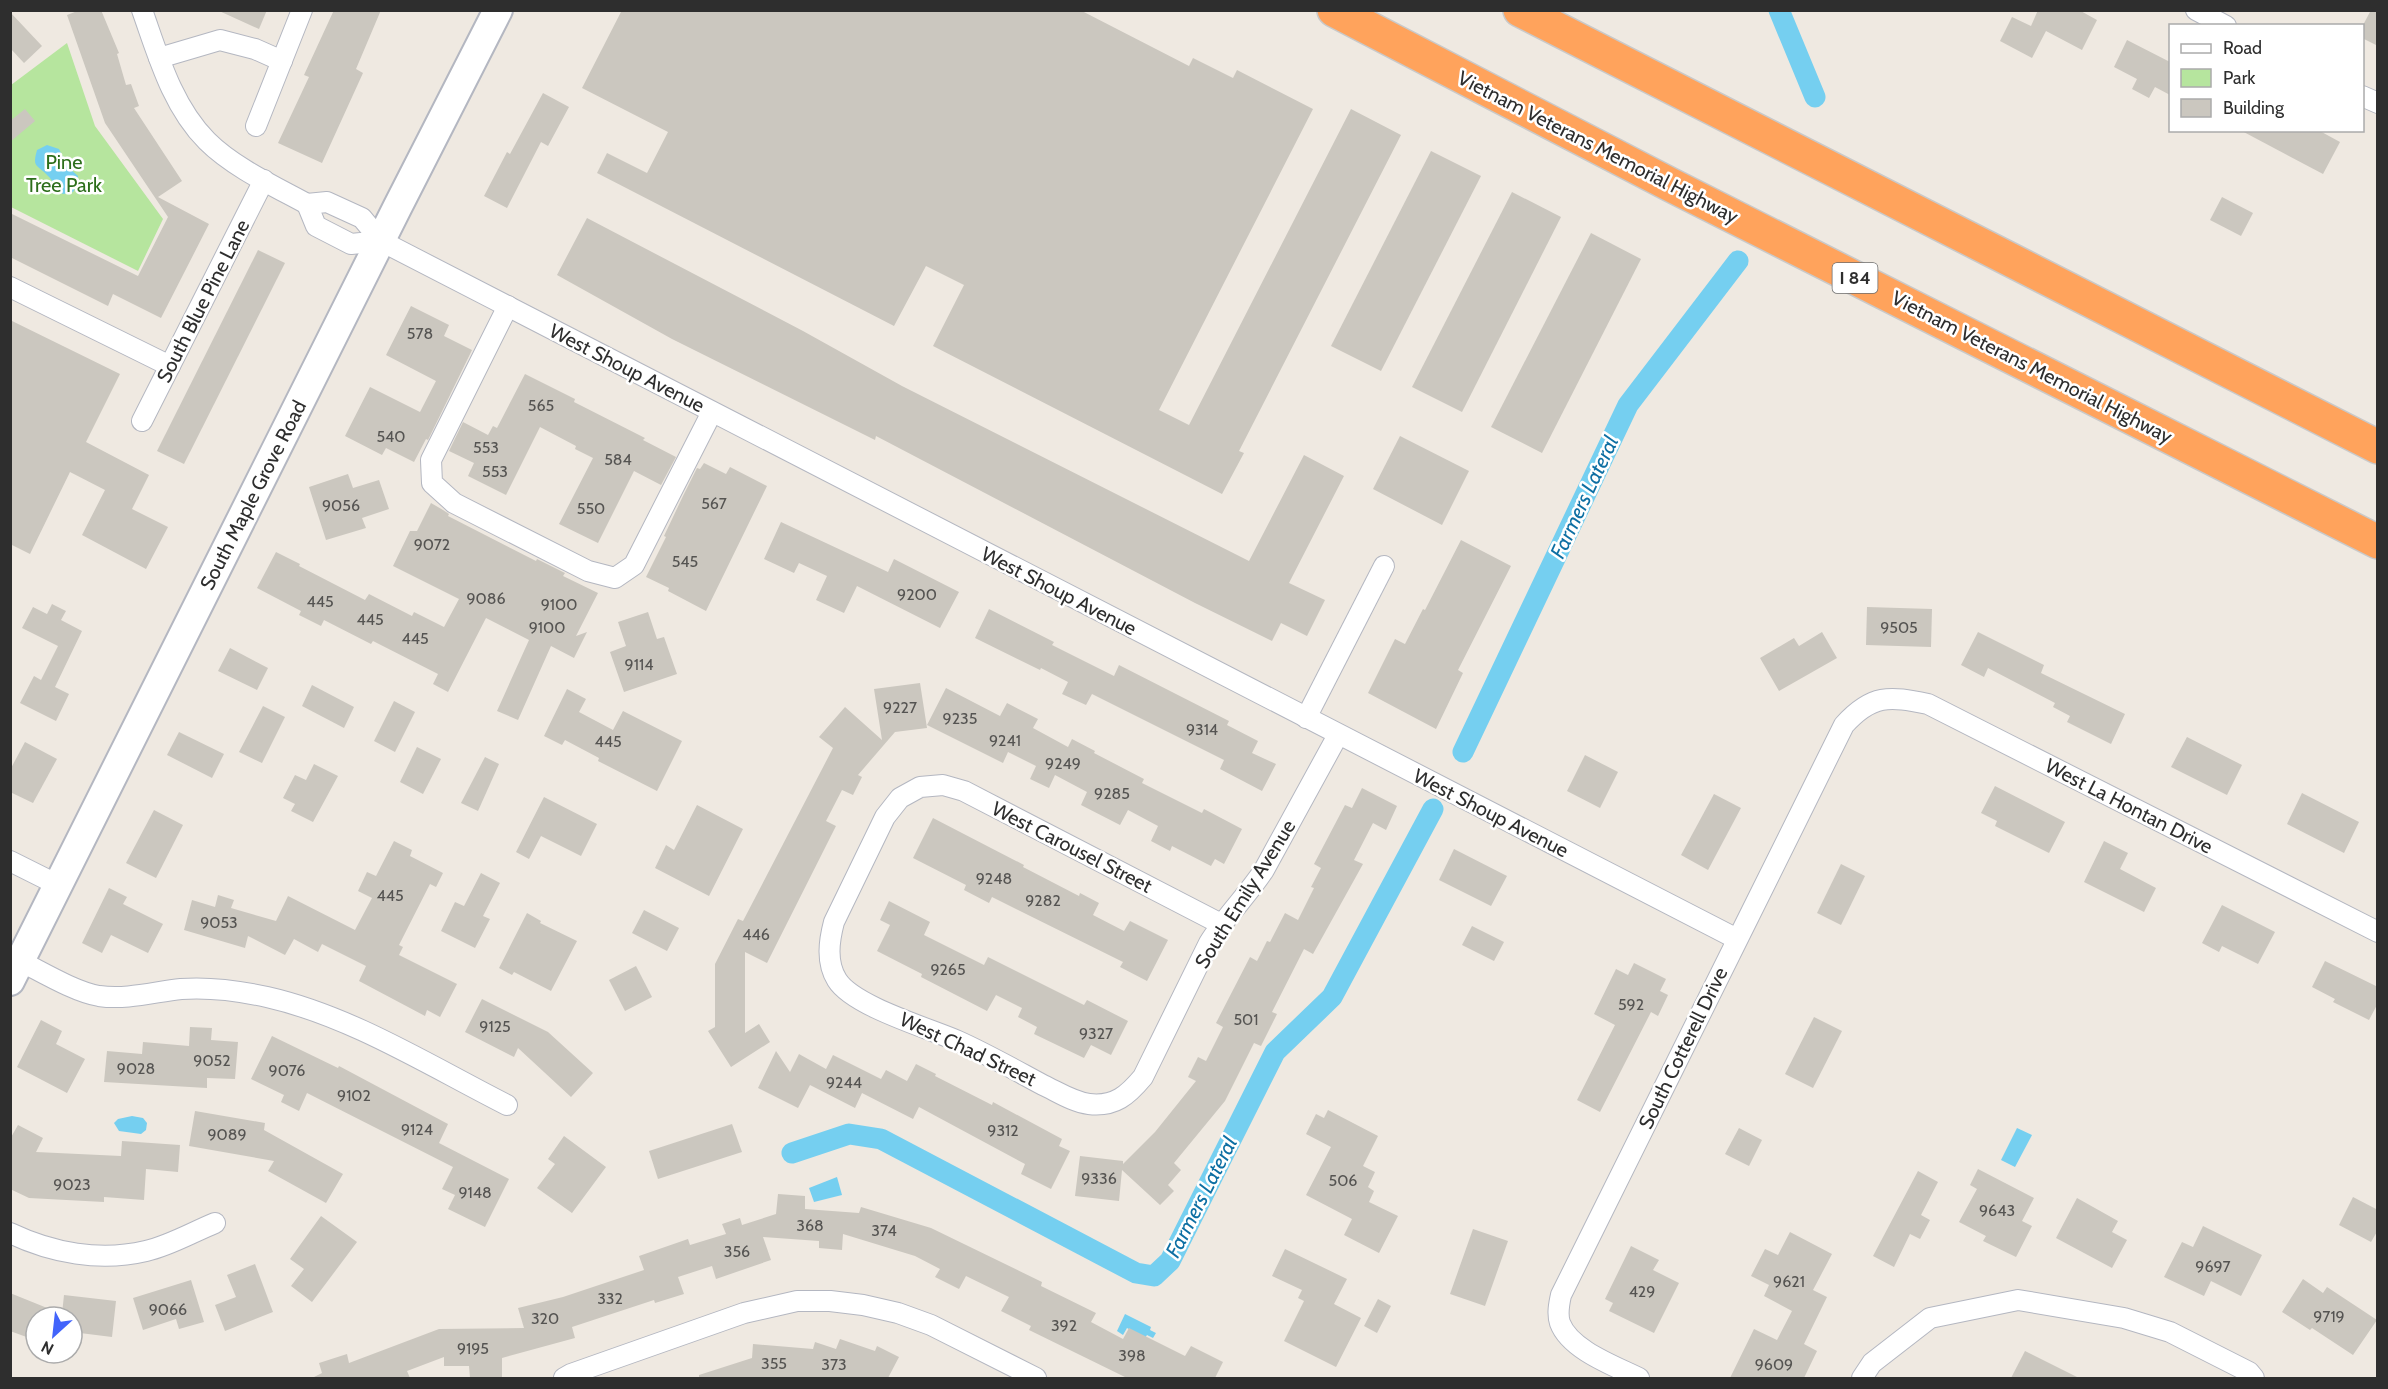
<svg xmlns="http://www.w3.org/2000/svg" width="2388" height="1389" font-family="Cabin,sans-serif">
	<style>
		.green { fill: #b6e59e }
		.water { fill: #75cff0 }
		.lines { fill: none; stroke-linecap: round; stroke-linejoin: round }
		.canal { stroke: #75cff0; stroke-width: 21 }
		.building { fill: #cbc7bf }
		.minor-casing { stroke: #b4b7c1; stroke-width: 22 }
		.secondary-casing { stroke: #b4b7c1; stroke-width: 32 }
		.motorway-casing { stroke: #c9c9c9; stroke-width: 36 }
		.minor { stroke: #fff; stroke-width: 20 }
		.secondary { stroke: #fff; stroke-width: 28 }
		.motorway { stroke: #ffa35c; stroke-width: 33 }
		.labels { text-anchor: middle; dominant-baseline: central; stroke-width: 5; stroke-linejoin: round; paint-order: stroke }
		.number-label { font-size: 16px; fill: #555452 }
		.shield { fill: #fff; stroke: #6d6d6d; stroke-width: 1.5 }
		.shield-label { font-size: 18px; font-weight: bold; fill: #2e2e2e }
		.street-label { font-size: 20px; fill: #2e2e2e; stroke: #fff }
		.park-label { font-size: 20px; fill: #2c6e1b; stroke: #fff }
		.water-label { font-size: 21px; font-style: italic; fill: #0d6fa3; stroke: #fff }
	</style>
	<rect width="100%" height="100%" fill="#efe9e1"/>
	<path class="green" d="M67 43 95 126 163 219 138 271 11 207V85Z"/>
	<g class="water">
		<path d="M47 145 59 149 67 166 78 176 77 185 73 192 63 194C55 189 54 181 47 175 37 164 32 168 37 150Z"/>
		<path d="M132 1116 143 1118 147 1123 146 1130 141 1134 119 1131 114 1123 118 1119Z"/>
		<path d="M2017 1128 2032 1135 2015 1167 2001 1160Z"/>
		<path d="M837 1177 842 1195 814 1202 809 1188Z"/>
		<path d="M1125 1314 1151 1327 1150 1330 1156 1333 1153 1338 1147 1335 1145 1338 1127 1328 1123 1335 1117 1331Z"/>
	</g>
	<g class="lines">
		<g class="canal">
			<path d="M1779 10 1815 97"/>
			<path d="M1463 752 1628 405 1738 261"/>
			<path d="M792 1153 849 1134 881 1139 1136 1273 1154 1276 1170 1261 1275 1052 1332 997 1433 809"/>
		</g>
	</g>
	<g class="building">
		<path d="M80 10H101L119 53 117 54 126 85 131 84 139 106 134 108 182 181 158 197 209 224 161 318 113 294 108 306 10 257V213L138 276 168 217 105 123 67 15Z"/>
		<path d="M217 10H267L259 29Z"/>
		<path d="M334 10H381L356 69 363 73 322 163 278 143 309 77 304 75Z"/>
		<path d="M622 10H1080L1189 66 1193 58 1233 78 1237 70 1313 109 1159 410 1189 425 1351 109 1401 135 1239 451 1244 453 1222 494 933 346 964 285 926 266 894 326 597 173 607 153 647 173 668 132 582 88Z"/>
		<path d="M2038 10H2079L2097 20 2082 50 2046 31 2032 58 2000 41 2012 17 2031 26Z"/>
		<path d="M2371 10H2378V46L2362 38V27Z"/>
		<path d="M10 12 42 46 24 63 10 48Z"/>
		<path d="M2127 40 2170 62V95L2155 87 2149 98 2132 89 2137 79 2114 67Z"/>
		<path d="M543 93 569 107 548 146 541 142 507 208 484 196 507 152 510 154Z"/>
		<path d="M25 109 35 121 10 142V121Z"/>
		<path d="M2240 130H2318L2340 142 2323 174Z"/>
		<path d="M1431 151 1481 176 1381 371 1331 346Z"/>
		<path d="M1512 192 1561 217 1462 412 1412 387Z"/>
		<path d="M2222 197 2253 213 2241 236 2210 220Z"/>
		<path d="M587 218 803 331 902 386 1249 561 1304 455 1344 476 1289 583 1325 600 1307 636 1281 623 1272 641 1195 603 876 436 875 440 672 339 557 275Z"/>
		<path d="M1591 233 1641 259 1542 453 1491 427Z"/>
		<path d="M258 250 285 263 184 464 157 451Z"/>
		<path d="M411 306 449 325 444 336 472 350 428 440 426 439 414 462 386 448 382 455 345 436 370 387 420 412 436 381 386 355Z"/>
		<path d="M10 320 120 374 86 442 149 475 132 509 168 527 146 569 82 535 105 490 70 472 30 554 10 544Z"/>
		<path d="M525 374 575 399 574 402 645 438 643 440 676 457 661 485 634 471 598 543 559 524 593 458 575 449 576 446 540 427 506 495 468 476 474 463 449 451 463 422 488 435 493 426 497 428Z"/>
		<path d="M1400 436 1469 471 1442 525 1373 489Z"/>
		<path d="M704 463 726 474 730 467 767 486 706 611 668 591 669 588 646 577 666 537 664 536 683 496 697 468 700 469Z"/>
		<path d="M348 474 353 488 379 480 389 509 362 518 366 528 326 540 309 487Z"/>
		<path d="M431 503 443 510 449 514 448 516 536 561 537 559 565 573 563 576 598 593 576 636 587 632 574 658 551 646 518 720 497 711 529 640 486 618 448 692 433 684 438 674 373 641 371 644 324 620 321 626 299 615 301 611 257 588 276 552 300 564 299 566 365 600 369 594 412 616 414 612 444 627 459 599 393 566 410 531H417Z"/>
		<path d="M781 522 888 572 894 559 959 592 940 628 857 586 844 613 816 600 827 576 799 563 794 573 764 559Z"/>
		<path d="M1461 540 1511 566 1458 670 1463 673 1436 729 1368 693 1395 639 1405 644 1423 609 1425 610Z"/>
		<path d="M52 604 66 611 61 620 82 631 55 687 69 694 56 721 20 703 34 676 41 680 58 646 22 628 33 607 47 614Z"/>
		<path d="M1867 607 1932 609 1931 647 1866 645Z"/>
		<path d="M989 609 1054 642 1052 645 1114 676 1119 665 1229 721 1227 725 1258 741 1252 753 1276 764 1262 791 1220 769 1224 760 1092 694 1086 705 1062 694 1068 682 1041 668 1040 670 975 638Z"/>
		<path d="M648 612 657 639 664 637 677 674 624 692 610 652 626 646 618 622Z"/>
		<path d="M1822 632 1837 658 1779 691 1760 658 1794 638 1799 646Z"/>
		<path d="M1978 632 2044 665 2041 673 2125 714 2111 744 2067 722 2070 716 2053 707 2055 703 1988 668 1984 677 1961 665Z"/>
		<path d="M230 648 268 668 257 690 218 671Z"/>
		<path d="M920 683 927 728 895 732 858 775 862 777 853 795 842 790 826 821 836 826 767 963 745 952V1033L759 1024 770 1042 731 1067 708 1031 715 1027V964L738 919 743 921 833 748 819 737 845 707 882 740 874 689Z"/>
		<path d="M312 685 354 707 344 728 302 706Z"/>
		<path d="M946 688 1000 716 1007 703 1038 719 1033 728 1068 747 1072 739 1095 751 1094 753 1144 779 1142 783 1202 813 1204 809 1242 829 1224 864 1215 859 1211 866 1172 846 1170 851 1151 841 1158 826 1128 810 1120 825 1081 805 1087 792 1055 775 1049 788 1030 779 1036 766 1008 752 1003 763 927 725Z"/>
		<path d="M567 689 586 699 579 712 613 730 623 711 682 741 657 791 598 761 599 758 565 740 562 745 544 736Z"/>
		<path d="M394 701 415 712 395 752 374 741Z"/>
		<path d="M263 706 285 717 262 763 239 752Z"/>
		<path d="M179 732 224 754 212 778 167 755Z"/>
		<path d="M2187 737 2242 765 2227 795 2171 767Z"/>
		<path d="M25 742 57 759 33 803 10 792V770Z"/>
		<path d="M417 747 441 759 423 794 400 782Z"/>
		<path d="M1585 755 1618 772 1600 808 1567 791Z"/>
		<path d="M485 757 499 764 478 811 461 803Z"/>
		<path d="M314 764 338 776 313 822 291 811 295 804 283 798 295 775 306 780Z"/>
		<path d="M1995 786 2065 822 2049 853 1995 826 1997 821 1981 813Z"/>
		<path d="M1362 788 1397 806 1386 830 1373 823 1354 860 1363 864 1313 954 1304 949 1272 1012 1277 1014 1261 1046 1254 1043 1225 1101 1174 1163 1181 1170 1168 1185 1174 1191 1160 1205 1122 1170 1119 1201 1075 1196 1080 1156 1123 1161V1164L1155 1132 1196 1081 1188 1077 1198 1057 1206 1061 1223 1027 1216 1023 1250 957 1257 961 1267 941 1270 942 1285 913 1298 920 1314 888 1311 887 1321 868 1314 864 1345 805 1352 808Z"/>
		<path d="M2302 793 2359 822 2344 853 2287 824Z"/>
		<path d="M1714 794 1741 808 1708 870 1681 855Z"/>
		<path d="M544 797 597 824 581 856 541 836 529 859 516 852Z"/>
		<path d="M697 805 743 829 709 896 655 868 666 845 674 850Z"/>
		<path d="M154 810 183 825 156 878 126 863Z"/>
		<path d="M933 818 1024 865 1023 867 1079 896 1080 893 1099 903 1093 915 1124 931 1130 921 1168 940 1147 981 1120 967 1123 962 992 897 989 903 964 890 966 885 913 858Z"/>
		<path d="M394 841 412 850 410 856 443 873 436 887 430 884 399 945 403 947 399 955 457 984 440 1017 427 1010 425 1016 359 981 366 966 322 944 318 952 294 939 285 955 248 936 245 948 184 930 192 900 215 907 218 895 234 900 231 908 276 921 288 896 355 930 372 898 358 891 367 872 376 876Z"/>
		<path d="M2104 841 2128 853 2120 869 2156 888 2144 912 2084 882Z"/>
		<path d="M1454 849 1507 876 1491 906 1439 880Z"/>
		<path d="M1841 864 1865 876 1841 925 1817 913Z"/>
		<path d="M481 873 500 883 483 916 490 919 475 948 441 931 455 902 464 906Z"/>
		<path d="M109 888 127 897 123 904 163 924 148 953 111 935 102 953 82 943Z"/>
		<path d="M889 901 930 922 924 935 984 965 988 957 1084 1005 1087 1000 1128 1021 1111 1055 1091 1045 1084 1058 1034 1034 1037 1027 1018 1017 1022 1008 996 995 987 1011 921 977 922 974 877 951 890 925 880 920Z"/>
		<path d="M2222 905 2275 932 2258 964 2222 946 2219 952 2202 943Z"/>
		<path d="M644 910 679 928 667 951 632 933Z"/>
		<path d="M527 913 541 921 540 923 577 941 551 991 514 972 512 975 499 968Z"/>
		<path d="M1472 926 1504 942 1494 961 1462 945Z"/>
		<path d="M2325 961 2378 987V1003L2369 1020 2333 1002 2335 999 2312 987Z"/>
		<path d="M1634 963 1666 979 1660 991 1668 995 1658 1016 1651 1012 1600 1112 1577 1100 1615 1025 1594 1014 1616 969 1628 975Z"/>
		<path d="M636 966 652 997 625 1011 609 980Z"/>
		<path d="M482 999 548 1032 593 1073 571 1097 518 1048 514 1057 465 1032Z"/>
		<path d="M1814 1017 1842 1031 1813 1088 1785 1074Z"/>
		<path d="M41 1020 62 1031 56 1044 85 1059 67 1093 17 1067Z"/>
		<path d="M190 1027 212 1028 211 1040 238 1042 235 1079 207 1078V1088L104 1082 107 1051 142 1054 143 1042 189 1046Z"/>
		<path d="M272 1036 338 1068 339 1066 448 1124 439 1143 509 1179 485 1227 448 1209 455 1195 442 1189 453 1167 307 1093 299 1111 281 1102 284 1095 251 1079Z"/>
		<path d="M776 1051 790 1072 799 1054 826 1069 833 1055 881 1079 886 1070 907 1081 916 1064 936 1074 935 1076 992 1105 993 1102 1062 1139 1059 1146 1070 1151 1051 1189 1021 1174 1025 1164 919 1107 913 1119 862 1093 855 1108 810 1085 798 1108 758 1088Z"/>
		<path d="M1328 1110 1378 1136 1363 1166 1375 1172 1368 1187 1374 1191 1369 1202 1398 1216 1379 1253 1344 1235 1352 1219 1306 1195 1331 1147 1306 1134 1316 1114 1324 1118Z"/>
		<path d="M195 1111 265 1123 264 1130 343 1174 326 1203 268 1171 274 1161 189 1146Z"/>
		<path d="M732 1124 742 1152 658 1179 649 1151Z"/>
		<path d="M18 1125 43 1138 36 1152 121 1156 122 1141 180 1145 178 1172 146 1169 144 1200 104 1197V1202L29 1198 10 1189V1139Z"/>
		<path d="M1739 1128 1762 1140 1749 1166 1725 1154Z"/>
		<path d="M564 1136 606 1167 572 1213 537 1188 555 1164 548 1159Z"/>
		<path d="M1978 1169 2034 1198 2022 1221 2032 1226 2016 1257 1983 1241 1986 1236 1959 1222 1977 1189 1970 1185Z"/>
		<path d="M1918 1171 1938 1182 1921 1215 1930 1220 1920 1239 1910 1234 1894 1267 1873 1256Z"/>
		<path d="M778 1194 805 1196V1209L859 1213 861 1207 931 1228 1042 1282 1041 1286 1096 1313 1091 1322 1123 1339 1129 1328 1185 1356 1191 1346 1223 1362 1215 1378H1127L1029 1330 1031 1326 1001 1311 1009 1297 966 1276 959 1289 935 1277 940 1269 915 1256 843 1234 842 1250 819 1248V1241L763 1237 771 1260 716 1279 712 1266 678 1277 684 1294 655 1303 654 1300 572 1327 575 1338 502 1358V1378H470L469 1366H444V1357L407 1371 410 1378H312L322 1373 319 1363 347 1354 349 1363 439 1329 524 1328 518 1308 563 1297 644 1270 639 1256 688 1239 690 1245 726 1234 722 1224 740 1218 742 1225 776 1214Z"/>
		<path d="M2353 1197 2378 1210V1230L2371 1242 2339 1225Z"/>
		<path d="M2077 1198 2118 1221 2112 1232 2127 1240 2112 1268 2056 1238Z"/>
		<path d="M321 1216 357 1242 312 1302 291 1286 304 1269 290 1259Z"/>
		<path d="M2203 1226 2262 1255 2241 1296 2211 1281 2204 1296 2164 1277 2182 1242 2193 1247Z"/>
		<path d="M1473 1229 1508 1241 1485 1306 1450 1294Z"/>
		<path d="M1790 1232 1832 1254 1813 1290 1827 1297 1804 1344 1817 1351 1804 1378H1730L1754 1329 1777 1340 1792 1311 1764 1296 1769 1285 1751 1276 1765 1249 1778 1255Z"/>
		<path d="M1631 1246 1659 1260 1653 1270 1679 1283 1654 1333 1609 1311 1613 1303 1605 1299Z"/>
		<path d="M1285 1249 1347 1279 1334 1304 1361 1318 1336 1367 1284 1341 1304 1301 1298 1298 1302 1290 1272 1276Z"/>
		<path d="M255 1264 273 1312 225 1331 215 1305 236 1297 227 1275Z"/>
		<path d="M2303 1279 2323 1293 2327 1287 2377 1320 2353 1355 2312 1328 2310 1330 2282 1312Z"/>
		<path d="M191 1280 204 1322 179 1329 176 1319 143 1330 133 1298Z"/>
		<path d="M10 1293 62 1314 64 1295 116 1301 112 1337 72 1332V1317H36V1330L32 1339 10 1331Z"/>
		<path d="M1378 1299 1391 1306 1377 1333 1364 1326Z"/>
		<path d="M840 1339 875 1351 877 1346 899 1357 888 1378H699V1375L752 1358 753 1344 813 1349 815 1342 836 1349Z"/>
		<path d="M2025 1351 2079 1378H2011Z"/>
	</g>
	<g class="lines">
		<defs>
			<g id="minor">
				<path d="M142 10C158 55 172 106 207 141 233 167 274 186 307 204"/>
				<path d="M2196 10 2226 26"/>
				<path d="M159 58 220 40 255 49 282 61"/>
				<path d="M2362 96 2378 103"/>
				<path d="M256 126 302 10"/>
				<path d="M381 241 351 244 316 226 307 204 327 202 362 218 381 241 1737 939"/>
				<path d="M10 287 170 366"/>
				<path d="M508 306 431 460 432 483 454 503 588 571 615 578 634 565 712 412"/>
				<path d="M142 421 264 180"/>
				<path d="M1306 718 1384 566"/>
				<path d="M10 861 58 885"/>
				<path d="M1221 924 964 791 943 785 920 787 900 798 885 817 834 922C829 941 826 962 837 980 853 1006 928 1028 958 1041 987 1054 1015 1070 1043 1085 1058 1092 1073 1102 1089 1104 1115 1107 1128 1095 1143 1077L1209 943C1225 917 1247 896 1264 870L1338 735"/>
				<path d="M20 961C42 972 75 992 99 996 127 1000 154 992 181 989 209 987 240 991 267 997 351 1016 430 1066 507 1105"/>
				<path d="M10 1233C52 1253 100 1262 146 1251 169 1246 193 1232 215 1223"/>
				<path d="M564 1378 571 1374 744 1313 797 1301H830L863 1305 898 1313 931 1325 1036 1378"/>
				<path d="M1639 1378C1615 1366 1570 1350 1560 1323 1557 1314 1559 1304 1561 1295L1844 725C1872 694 1889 696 1928 704L2378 932"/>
				<path d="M1862 1378 1872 1363 1930 1318 2018 1300 2124 1318 2170 1332 2249 1372 2254 1378"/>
			</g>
			<path id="secondary" d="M10 981 397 208 498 10"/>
			<g id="motorway">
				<path d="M1334 10 1671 185 2378 542"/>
				<path d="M1520 10 2378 447"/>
			</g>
		</defs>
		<use href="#minor" class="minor-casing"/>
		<use href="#secondary" class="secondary-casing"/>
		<use href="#motorway" class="motorway-casing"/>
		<use href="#minor" class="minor"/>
		<use href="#secondary" class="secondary"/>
		<use href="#motorway" class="motorway"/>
	</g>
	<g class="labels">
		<g class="number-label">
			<text x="420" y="333">578</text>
			<text x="541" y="405">565</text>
			<text x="391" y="436">540</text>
			<text x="486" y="447">553</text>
			<text x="618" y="459">584</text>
			<text x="495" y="471">553</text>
			<text x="714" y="503">567</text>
			<text x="341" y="505">9056</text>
			<text x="591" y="508">550</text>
			<text x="432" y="544">9072</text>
			<text x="685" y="561">545</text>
			<text x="917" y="594">9200</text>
			<text x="486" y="598">9086</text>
			<text x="320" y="601">445</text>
			<text x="559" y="604">9100</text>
			<text x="370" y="619">445</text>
			<text x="547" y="627">9100</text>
			<text x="1899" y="627">9505</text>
			<text x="415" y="638">445</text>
			<text x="639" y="664">9114</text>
			<text x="900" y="707">9227</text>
			<text x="960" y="718">9235</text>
			<text x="1202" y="729">9314</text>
			<text x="1005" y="740">9241</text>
			<text x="608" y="741">445</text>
			<text x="1063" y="763">9249</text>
			<text x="1112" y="793">9285</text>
			<text x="994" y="878">9248</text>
			<text x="390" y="895">445</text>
			<text x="1043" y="900">9282</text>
			<text x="219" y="922">9053</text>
			<text x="756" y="934">446</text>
			<text x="948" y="969">9265</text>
			<text x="1631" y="1004">592</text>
			<text x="1246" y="1019">501</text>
			<text x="495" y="1026">9125</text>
			<text x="1096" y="1033">9327</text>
			<text x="212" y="1060">9052</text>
			<text x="136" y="1068">9028</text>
			<text x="287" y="1070">9076</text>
			<text x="844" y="1082">9244</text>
			<text x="354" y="1095">9102</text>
			<text x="417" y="1129">9124</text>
			<text x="1003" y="1130">9312</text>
			<text x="227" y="1134">9089</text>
			<text x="1099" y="1178">9336</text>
			<text x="1343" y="1180">506</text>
			<text x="72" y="1184">9023</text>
			<text x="475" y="1192">9148</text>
			<text x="1997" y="1210">9643</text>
			<text x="810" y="1225">368</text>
			<text x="884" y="1230">374</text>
			<text x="737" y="1251">356</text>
			<text x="2213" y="1266">9697</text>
			<text x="1789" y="1281">9621</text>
			<text x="1642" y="1291">429</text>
			<text x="610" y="1298">332</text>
			<text x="168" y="1309">9066</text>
			<text x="2329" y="1316">9719</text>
			<text x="545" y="1318">320</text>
			<text x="1064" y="1325">392</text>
			<text x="473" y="1348">9195</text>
			<text x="1132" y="1355">398</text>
			<text x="774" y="1363">355</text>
			<text x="834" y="1364">373</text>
			<text x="1774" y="1364">9609</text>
		</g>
		<rect class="shield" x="1832.5" y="263" width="45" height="30" rx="4.5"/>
		<g class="shield-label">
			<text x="1855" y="278">I 84</text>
		</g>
		<g class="street-label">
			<text transform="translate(1598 147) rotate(27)">Vietnam Veterans Memorial Highway</text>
			<text transform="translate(203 301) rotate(-63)">South Blue Pine Lane</text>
			<text transform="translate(2032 367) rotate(27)">Vietnam Veterans Memorial Highway</text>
			<text transform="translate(627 368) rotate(27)">West Shoup Avenue</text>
			<text transform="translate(253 495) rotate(-63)">South Maple Grove Road</text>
			<text transform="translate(1059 591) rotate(27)">West Shoup Avenue</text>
			<text transform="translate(2129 806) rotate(27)">West La Hontan Drive</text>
			<text transform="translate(1491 813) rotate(27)">West Shoup Avenue</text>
			<text transform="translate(1072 847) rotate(27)">West Carousel Street</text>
			<text transform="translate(1245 894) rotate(-58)">South Emily Avenue</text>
			<text transform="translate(1683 1048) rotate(-64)">South Cotterell Drive</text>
			<text transform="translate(968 1049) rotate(25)">West Chad Street</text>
		</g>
		<g class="park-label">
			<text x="64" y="162">Pine<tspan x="64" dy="23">Tree Park</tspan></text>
		</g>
		<g class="water-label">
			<text transform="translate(1584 497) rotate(-65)">Farmers Lateral</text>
			<text transform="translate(1201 1197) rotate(-63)">Farmers Lateral</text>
		</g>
	</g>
	<rect width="2388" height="1389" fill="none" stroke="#2e2e2e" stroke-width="24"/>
	<rect x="2169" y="24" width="195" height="108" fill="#ffffff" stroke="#ababab" stroke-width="1.5"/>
	<rect x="2181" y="44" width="30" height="9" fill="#ffffff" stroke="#ababab" stroke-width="1.5"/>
	<text x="2223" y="54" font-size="18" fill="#2e2e2e">Road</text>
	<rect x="2181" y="69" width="30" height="18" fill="#b6e59e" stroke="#ababab" stroke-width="1.5"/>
	<text x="2223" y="84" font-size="18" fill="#2e2e2e">Park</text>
	<rect x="2181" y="99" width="30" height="18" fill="#cbc7bf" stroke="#ababab" stroke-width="1.5"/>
	<text x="2223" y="114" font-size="18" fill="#2e2e2e">Building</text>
	<g transform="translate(54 1335) rotate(207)"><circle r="28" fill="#ffffff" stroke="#ababab" stroke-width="1.5"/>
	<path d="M0-4.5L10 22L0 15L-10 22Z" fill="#4264fb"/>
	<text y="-9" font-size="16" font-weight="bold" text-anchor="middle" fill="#2e2e2e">N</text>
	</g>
</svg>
